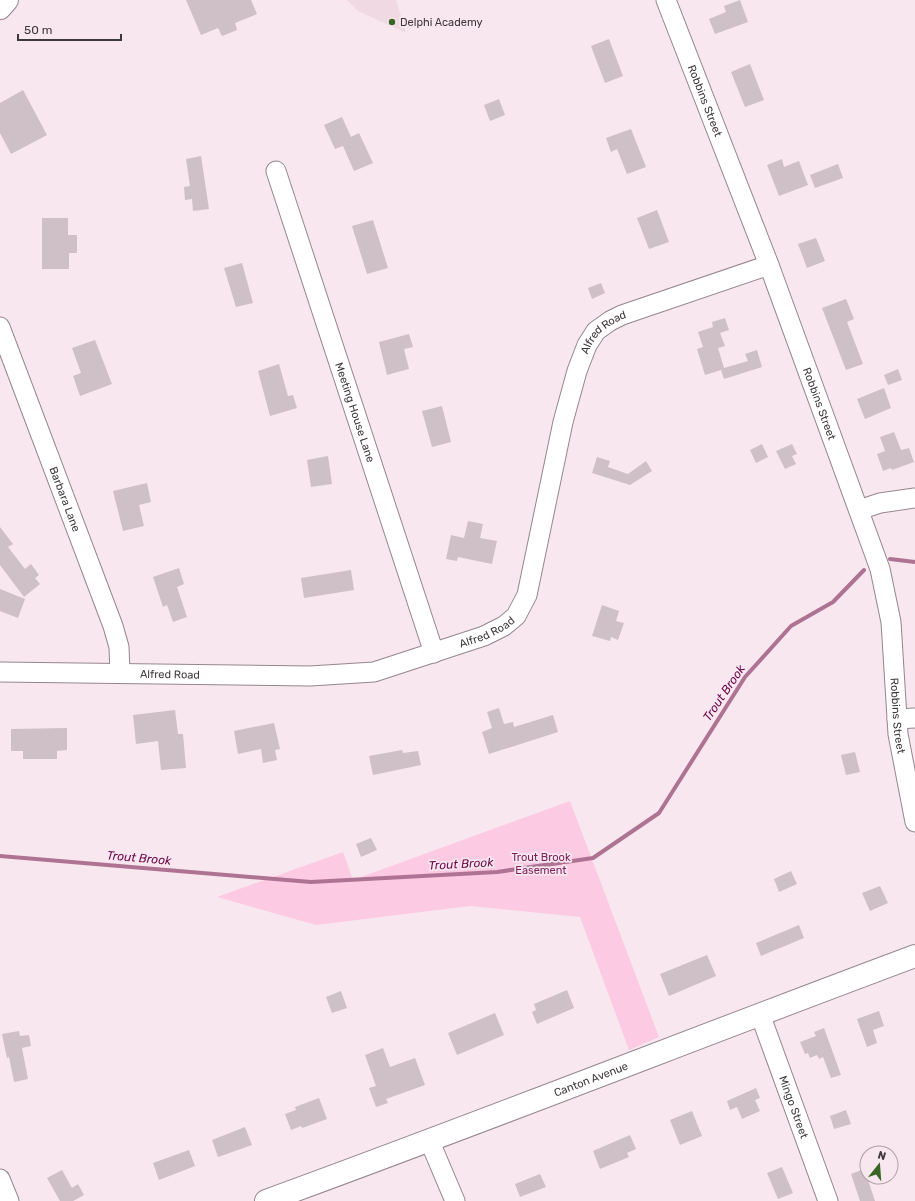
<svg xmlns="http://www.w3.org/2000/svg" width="915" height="1201" font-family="Rubik,sans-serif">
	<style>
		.built { fill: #f1d9e4 }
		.green { fill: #fccae3 }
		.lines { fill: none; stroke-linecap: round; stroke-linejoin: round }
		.stream { stroke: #ae7392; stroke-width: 4 }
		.building { fill: #cfbfc7 }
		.minor-casing { stroke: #95868e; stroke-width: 21 }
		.major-casing { stroke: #95868e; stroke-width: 24 }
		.highway-casing { stroke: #95868e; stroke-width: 24 }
		.minor { stroke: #fff; stroke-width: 19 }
		.major { stroke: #fff; stroke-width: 22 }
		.highway { stroke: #fff; stroke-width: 22 }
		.poi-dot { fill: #396625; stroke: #f8e7ef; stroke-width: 1.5 }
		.labels { text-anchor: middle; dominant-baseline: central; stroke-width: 3.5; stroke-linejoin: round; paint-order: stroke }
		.poi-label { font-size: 11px; fill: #3e383b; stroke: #f8e7ef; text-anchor: start }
		.street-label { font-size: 11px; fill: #3e383b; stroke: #f8e7ef }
		.park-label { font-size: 11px; fill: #7c1d58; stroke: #f8e7ef }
		.water-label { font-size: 12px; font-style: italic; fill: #6a0548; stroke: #f8e7ef }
	</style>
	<rect width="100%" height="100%" fill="#f8e7ef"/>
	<path class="built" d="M347 0H396L406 33 358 11Z"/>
	<path class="green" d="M570 801 659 1037 629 1050 580 917 470 906 316 925 217 897 343 852 353 880Z"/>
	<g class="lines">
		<g class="stream">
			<path d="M890 559 915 562"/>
			<path d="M0 856 311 882 497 872 593 858 659 813 745 677 791 626 833 602 864 570"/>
		</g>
	</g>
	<g class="building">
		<path d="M186 0H251L257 14 235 23 237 30 222 36 218 28 201 35Z"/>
		<path d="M740 0 748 22 715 34 709 19 726 12 724 6Z"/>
		<path d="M609 39 623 76 605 83 591 46Z"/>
		<path d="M750 64 764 100 745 107 731 72Z"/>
		<path d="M23 90 47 135 11 154 0 133V103Z"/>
		<path d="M499 99 505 115 490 121 484 105Z"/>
		<path d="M342 117 351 137 359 133 373 163 354 171 343 146 335 149 324 125Z"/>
		<path d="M631 129 646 167 627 174 617 149 611 152 606 138Z"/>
		<path d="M201 156 209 209 193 211 192 199 185 200 184 187 190 186 186 159Z"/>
		<path d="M782 159 784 167 799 161 808 185 779 196 767 165Z"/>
		<path d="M838 164 843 178 815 188 810 175Z"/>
		<path d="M657 210 669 242 649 249 637 218Z"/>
		<path d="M42 218H68V235H77V253H69V269H42Z"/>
		<path d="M373 220 388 268 367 274 352 226Z"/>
		<path d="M816 238 825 261 807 268 798 244Z"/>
		<path d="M242 263 253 303 236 307 224 268Z"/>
		<path d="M601 283 605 293 592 299 588 288Z"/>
		<path d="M846 299 854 319 847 322 863 364 846 370 822 308Z"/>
		<path d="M725 318 729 330 720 333 725 346 718 348 724 368 748 361 745 354 757 350 762 367 724 379 721 370 705 375 697 349 703 347 698 332 713 327 712 322Z"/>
		<path d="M409 334 413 347 404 349 409 369 387 375 379 342Z"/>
		<path d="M95 340 112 384 80 396 73 376 81 373 72 348Z"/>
		<path d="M279 364 288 396 293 395 297 408 270 416 258 371Z"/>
		<path d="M898 369 902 380 888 385 884 375Z"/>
		<path d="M884 388 891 408 865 419 857 399Z"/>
		<path d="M442 406 451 442 432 447 422 411Z"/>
		<path d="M894 432 901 450 909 448 914 462 892 470 891 468 883 471 877 454 885 451 880 437Z"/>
		<path d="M762 444 768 457 756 463 750 450Z"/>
		<path d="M792 444 797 454 792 456 796 464 785 469 776 451Z"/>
		<path d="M328 456 332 484 311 487 307 460Z"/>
		<path d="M597 457 610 461 608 467 628 474 646 461 652 471 630 485 592 473Z"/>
		<path d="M147 483 151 502 139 505 144 526 123 531 113 491Z"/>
		<path d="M468 521 483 524 480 538 497 541 492 564 458 557 457 561 446 559 451 535 464 538Z"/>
		<path d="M0 527 13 544 8 547 25 569 31 564 39 575 35 578 40 584 24 597 0 565Z"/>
		<path d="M179 568 184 584 177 587 187 617 173 622 167 605 163 607 153 577Z"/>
		<path d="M351 570 354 590 304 598 301 578Z"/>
		<path d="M0 589 25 599 18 618 0 611Z"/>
		<path d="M602 605 619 611 616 621 624 623 618 640 611 637 610 641 592 636Z"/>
		<path d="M499 708 504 724 513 722 514 727 553 715 558 732 489 754 482 732 492 728 487 712Z"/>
		<path d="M175 710 178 734H183L186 768 161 770 158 741 136 744 133 715Z"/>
		<path d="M274 723 280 749 275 750 277 760 263 763 261 749 238 754 234 731Z"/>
		<path d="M67 728V750L57 751V759H23V751H11V729Z"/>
		<path d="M402 750 403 753 418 751 421 765 373 775 369 756Z"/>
		<path d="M855 752 860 772 846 775 841 755Z"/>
		<path d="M371 838 377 850 361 857 356 844Z"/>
		<path d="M791 871 797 884 779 892 774 879Z"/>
		<path d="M880 886 888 903 870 911 862 893Z"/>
		<path d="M799 925 804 938 761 956 756 943Z"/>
		<path d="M707 955 716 976 669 996 660 974Z"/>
		<path d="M567 990 574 1008 537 1024 532 1012 536 1010 534 1004Z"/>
		<path d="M341 991 347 1008 332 1013 326 997Z"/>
		<path d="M879 1011 884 1026 873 1030 877 1043 867 1047 857 1019Z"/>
		<path d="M495 1013 504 1035 457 1055 448 1033Z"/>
		<path d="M824 1028 841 1075 831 1078 823 1057 819 1059 817 1055 810 1058 808 1053 805 1054 800 1042 816 1036 814 1032Z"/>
		<path d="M19 1031 20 1036 29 1035 31 1046 22 1048 28 1079 14 1082 9 1057 7 1058 2 1034Z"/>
		<path d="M383 1048 390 1067 415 1058 425 1085 386 1099 388 1103 376 1107 369 1088 376 1086 365 1055Z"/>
		<path d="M756 1088 760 1098 755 1100 760 1111 742 1119 737 1107 730 1110 727 1101Z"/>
		<path d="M319 1098 327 1119 302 1128 301 1126 291 1130 285 1114 296 1110 295 1107Z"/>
		<path d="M846 1110 851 1124 834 1129 830 1116Z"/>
		<path d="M692 1111 702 1136 680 1145 670 1120Z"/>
		<path d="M245 1127 252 1145 218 1157 212 1140Z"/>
		<path d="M630 1135 636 1149 627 1153 629 1157 600 1169 593 1151Z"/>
		<path d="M189 1150 195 1166 159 1180 153 1163Z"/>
		<path d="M782 1167 793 1193 778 1199 767 1173Z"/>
		<path d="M867 1168V1177L875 1201H860L851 1174Z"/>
		<path d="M62 1170 72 1188 78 1184 84 1195 73 1201H60L47 1178Z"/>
		<path d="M540 1174 546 1187 520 1197 515 1184Z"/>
	</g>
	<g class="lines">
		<defs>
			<g id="minor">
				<path id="s1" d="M666 0 769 265 880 569 891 622 898 734 915 822"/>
				<path id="s2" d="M276 171 434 653"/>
				<path id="s3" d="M0 327 113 626 119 647 120 673"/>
				<path d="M859 510 880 503 915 498"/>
				<path id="s4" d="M0 672 310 676 374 672 484 636 504 626 516 616 527 595 563 422 577 371 587 345 596 331 610 321 622 315 769 265"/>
				<path d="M897 719 915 718"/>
				<path id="s5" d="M760 1014 828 1201"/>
				<path d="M430 1142 455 1201"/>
				<path d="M0 1179 9 1201"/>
			</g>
			<g id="major">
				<path id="s6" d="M266 1201C483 1122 698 1037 915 956"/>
			</g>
			<path id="highway" d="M0 8 7 0"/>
		</defs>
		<use href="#minor" class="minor-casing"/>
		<use href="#major" class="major-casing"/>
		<use href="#highway" class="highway-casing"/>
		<use href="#minor" class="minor"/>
		<use href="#major" class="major"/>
		<use href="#highway" class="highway"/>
	</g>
	<circle class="poi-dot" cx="392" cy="22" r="4"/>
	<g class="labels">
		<g class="poi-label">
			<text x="400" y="22">Delphi Academy</text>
		</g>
		<g class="street-label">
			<text stroke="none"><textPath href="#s1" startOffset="108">Robbins Street</textPath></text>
			<text stroke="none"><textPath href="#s4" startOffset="830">Alfred Road</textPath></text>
			<text stroke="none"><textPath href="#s1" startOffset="432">Robbins Street</textPath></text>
			<text stroke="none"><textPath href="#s2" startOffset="254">Meeting House Lane</textPath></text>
			<text stroke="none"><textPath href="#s3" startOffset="184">Barbara Lane</textPath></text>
			<text stroke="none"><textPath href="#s4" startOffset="494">Alfred Road</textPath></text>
			<text stroke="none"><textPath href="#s4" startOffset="170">Alfred Road</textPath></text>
			<text stroke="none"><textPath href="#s1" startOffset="756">Robbins Street</textPath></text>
			<text stroke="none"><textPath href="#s6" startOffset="347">Canton Avenue</textPath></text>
			<text stroke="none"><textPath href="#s5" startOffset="99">Mingo Street</textPath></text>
		</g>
		<g class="park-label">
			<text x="541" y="857">Trout Brook<tspan x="541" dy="13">Easement</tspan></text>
		</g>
		<g class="water-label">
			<text transform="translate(724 693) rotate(-56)">Trout Brook</text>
			<text transform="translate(139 858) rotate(5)">Trout Brook</text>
			<text transform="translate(461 864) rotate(-3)">Trout Brook</text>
		</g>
	</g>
	<g transform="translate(879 1165) rotate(17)"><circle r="19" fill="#f8e7ef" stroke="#aea1a7"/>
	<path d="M0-3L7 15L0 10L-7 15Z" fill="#396625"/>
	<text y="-6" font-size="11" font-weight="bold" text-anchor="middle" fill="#3e383b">N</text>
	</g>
	<path d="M18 34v6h103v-6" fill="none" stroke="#3e383b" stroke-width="2"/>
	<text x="24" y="34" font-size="12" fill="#3e383b" stroke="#f8e7ef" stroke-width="3" paint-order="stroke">50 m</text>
</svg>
